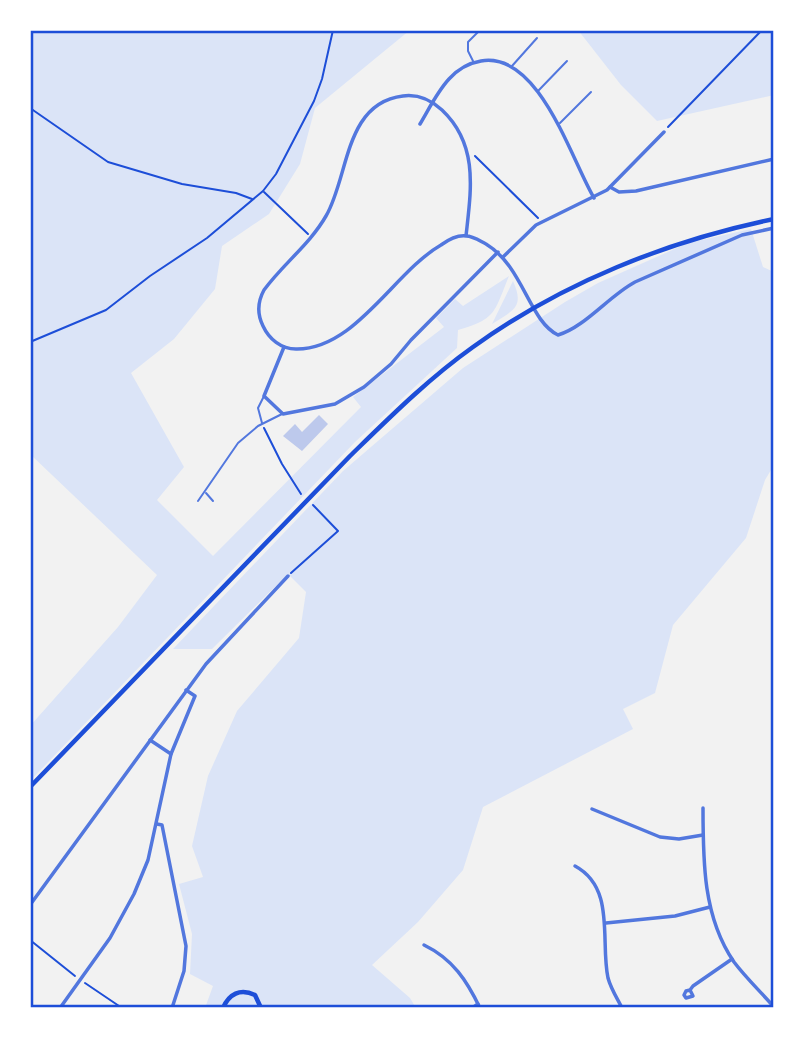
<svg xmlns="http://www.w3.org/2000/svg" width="804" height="1038" font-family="'IBM Plex Sans',sans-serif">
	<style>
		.green { fill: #dbe4f7 }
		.building { fill: #bdc9ec }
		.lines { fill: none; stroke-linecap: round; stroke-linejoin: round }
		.path { stroke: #1d4ed8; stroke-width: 2 }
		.service { stroke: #5277de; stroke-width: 2 }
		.minor { stroke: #5277de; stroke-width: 3.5 }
		.secondary { stroke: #1d4ed8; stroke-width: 4.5 }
		.neatline { fill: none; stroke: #1d4ed8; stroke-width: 2.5 }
	</style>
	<rect width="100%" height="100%" fill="#f2f2f2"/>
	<g class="green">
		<path d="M30 30H410L315 108 300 164 269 214 222 246 215 289 174 339 131 373 184 467 157 500 213 556 361 407 353 397 444 327 436 318 455 299 463 306 509 276C494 312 497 319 458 330L457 348 355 442 30 781V726L118 627 157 575 30 454Z"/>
		<path d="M578 30H774V95L657 121 621 85Z"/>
		<path d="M751 229 763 267 774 272V465L765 480 746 538 673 625 655 693 623 709 633 729 483 807 463 870 418 922 372 965 410 998 416 1008H205L213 986 190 974 192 934 179 884 203 877 192 846 208 776 237 711 299 638 306 592 288 574 212 649H173L343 471 463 368 565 302 598 283 688 243Z"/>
		<path d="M513 281C525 308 513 310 492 324Z"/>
	</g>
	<path class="building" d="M319 415 328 424 302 451 283 436 295 424 302 432Z"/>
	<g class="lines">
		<g class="path">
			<path d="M30 108 108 162 182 184 236 193 252 199"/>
			<path d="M668 127 762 30"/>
			<path d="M475 156 538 218"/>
			<path d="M264 192 308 234"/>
			<path d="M30 342 106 310 150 276 207 238 263 191 276 174 314 101 322 79 333 30"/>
			<path d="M264 428 282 464 301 494"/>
			<path d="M291 573 338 531 313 505"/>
			<path d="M30 940 75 976"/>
			<path d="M85 983 122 1008"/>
		</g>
		<g class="service">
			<path d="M473 61 468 51V42L480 30"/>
			<path d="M512 66 537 38"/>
			<path d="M538 91 567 61"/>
			<path d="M560 123 591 92"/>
			<path d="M262 423 258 408 264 396"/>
			<path d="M206 493 213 501"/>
			<path d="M198 501 238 443 258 426 282 414"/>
		</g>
		<g class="minor">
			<path d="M420 124C429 109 437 92 449 79 458 69 469 63 481 61 539 51 571 159 594 198"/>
			<path d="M610 187 619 192 636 191 774 159"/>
			<path d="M466 236C471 190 479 145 442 110 431 100 418 94 403 96 344 103 349 177 326 216 310 244 283 264 264 290 258 301 257 314 263 326 269 339 281 349 296 349 355 350 394 272 441 245 448 240 458 235 466 236 473 236 480 241 486 244 523 266 529 321 558 335 585 327 609 296 635 282L742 235 774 228"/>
			<path d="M503 257 536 225 607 190 664 132"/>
			<path d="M284 347 264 396 283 414 335 404 364 387 391 364 411 340 498 252"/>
			<path d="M150 740 171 754"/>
			<path d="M703 808C703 861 703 917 734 962 746 978 761 992 774 1007"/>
			<path d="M592 809 660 837 679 839 703 835"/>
			<path d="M157 824 162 825 186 946 184 971 172 1008"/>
			<path d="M575 866C616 888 600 941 608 978 611 989 617 998 622 1008"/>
			<path d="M30 905 206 664 288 576"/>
			<path d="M606 923 675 916 710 907"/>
			<path d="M424 945C453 959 467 981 480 1008"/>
			<path d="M690 990 693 996 686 998 684 995 686 991 690 990 693 986 732 959"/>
			<path d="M60 1008 110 938 134 894 148 860 171 754 195 696 186 690"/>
			<path d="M472 1008 478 1004"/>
		</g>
		<g class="secondary">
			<path d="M30 787 350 456C389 418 428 379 473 347 562 283 667 241 774 219"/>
			<path d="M223 1008C229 994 240 988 255 995L261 1008"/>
		</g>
	</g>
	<rect width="804" height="1038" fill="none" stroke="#ffffff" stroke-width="63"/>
	<rect x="32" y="32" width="740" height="974" class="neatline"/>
</svg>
